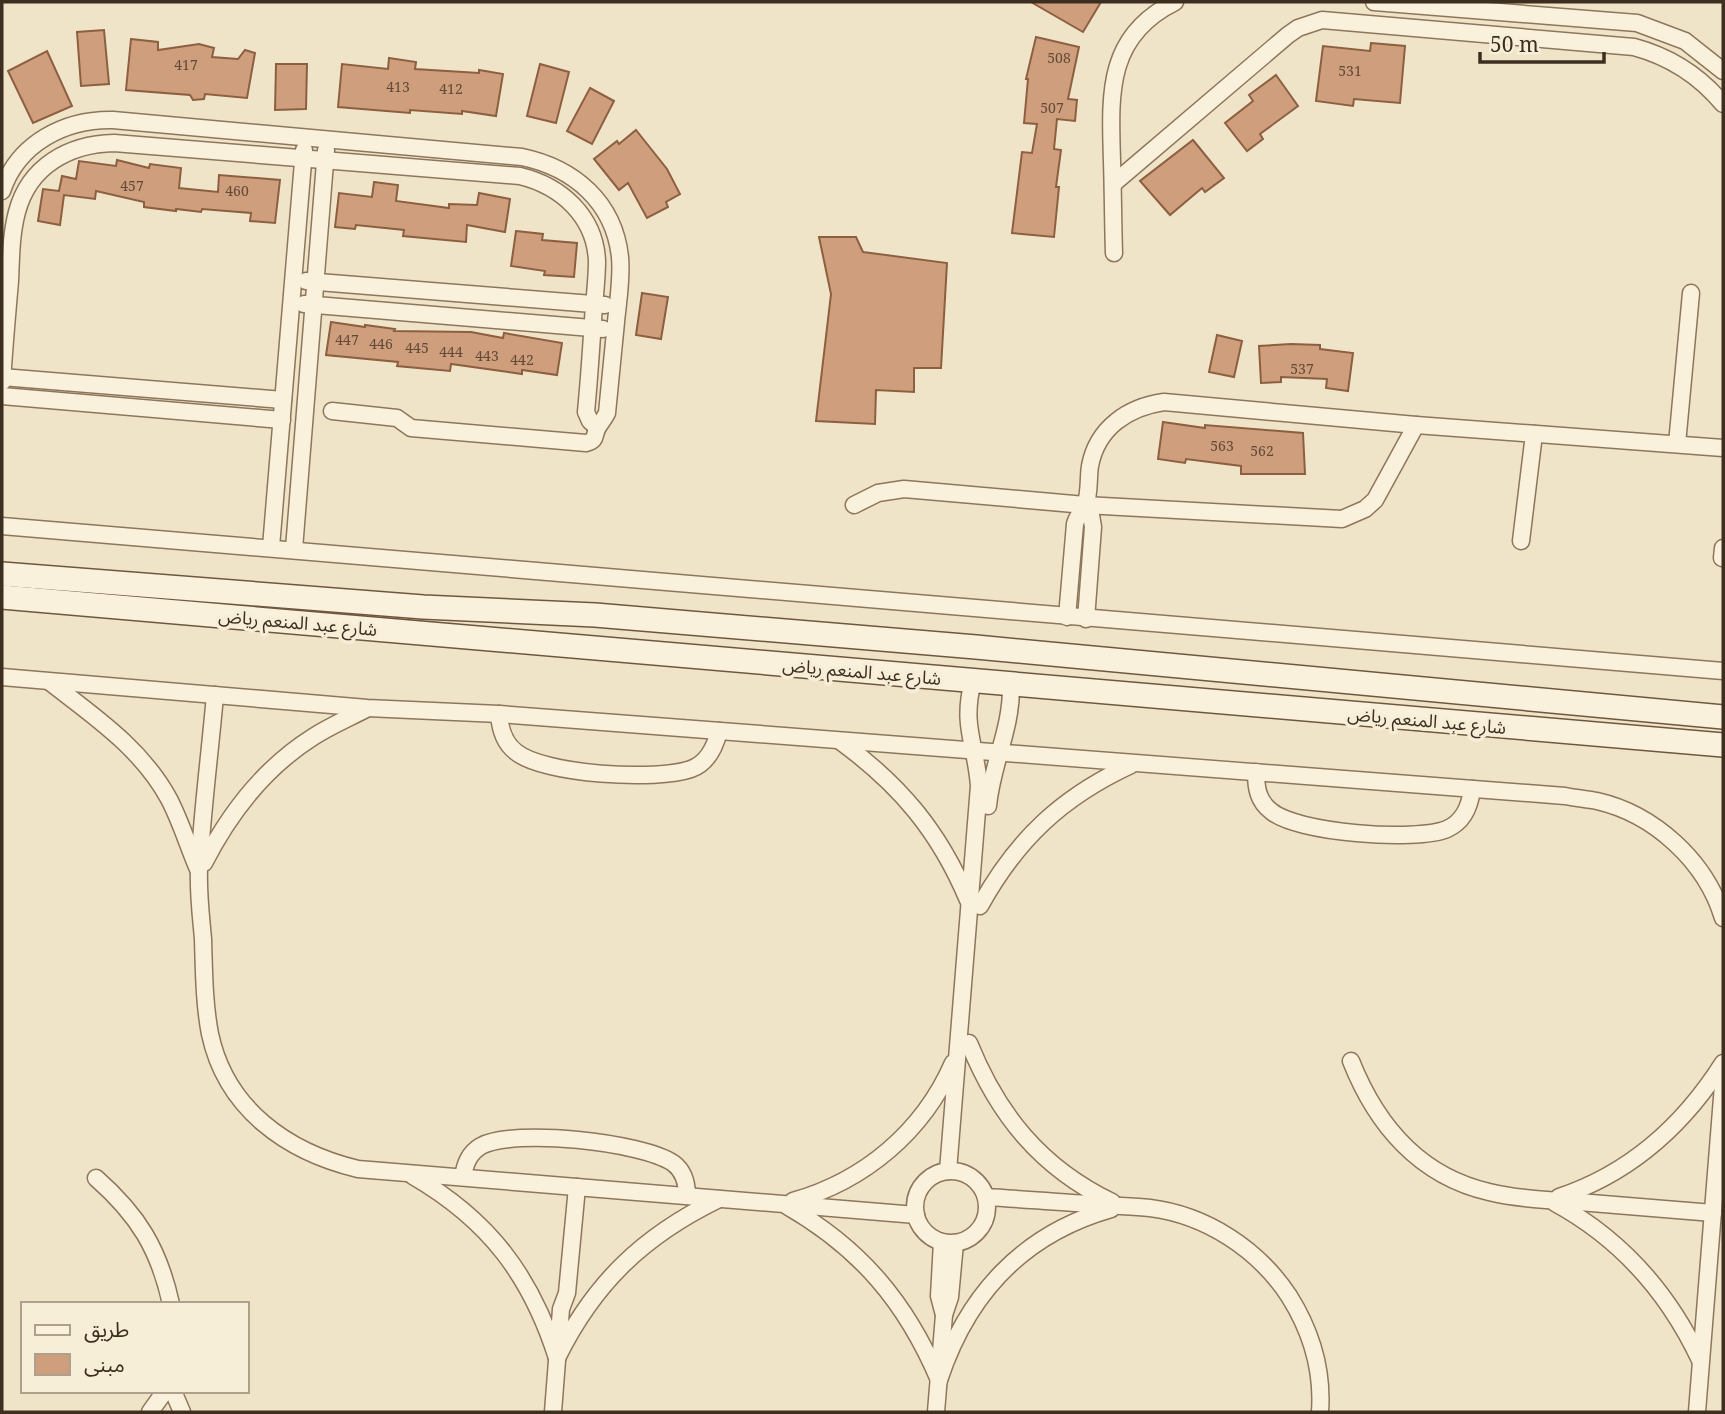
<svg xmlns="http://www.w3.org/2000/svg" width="1725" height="1414" font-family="'Noto Serif','Noto Sans Arabic',serif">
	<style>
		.building { fill: #cf9f7d; stroke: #8d5f41; stroke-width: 2 }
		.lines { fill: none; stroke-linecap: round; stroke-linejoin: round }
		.street-casing { stroke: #8d765c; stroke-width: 19 }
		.secondary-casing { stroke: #6f573f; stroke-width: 26 }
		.street { stroke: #faf1dc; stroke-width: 16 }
		.secondary { stroke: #faf1dc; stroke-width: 23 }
		.labels { text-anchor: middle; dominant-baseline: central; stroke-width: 7; stroke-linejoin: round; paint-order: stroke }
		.number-label { font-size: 14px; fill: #624a37 }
		.street-label { font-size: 18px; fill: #3d2e20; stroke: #f7eed8 }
	</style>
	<rect width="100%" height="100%" fill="#f0e4c8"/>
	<g class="building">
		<path d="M1031 2H1101L1083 32Z"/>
		<path d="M104 30 109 84 81 86 77 32Z"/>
		<path d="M1036 37 1079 47 1068 99 1077 100 1075 121 1057 119 1054 149 1061 150 1056 187H1059L1054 237 1012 233 1022 152 1032 153 1037 124 1024 123 1028 79H1026Z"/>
		<path d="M131 39 158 42V50L199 44 214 48 212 57 238 59 245 50 255 53 247 98 205 94 204 99 193 100 190 95 126 90Z"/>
		<path d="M1371 43 1405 46 1400 103 1354 99 1353 106 1316 101 1323 46 1370 51Z"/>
		<path d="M47 51 72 106 33 123 8 71Z"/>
		<path d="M389 58 416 62 415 69 479 73V70L503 74 496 116 462 111V114L410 110V113L338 107 342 64 388 69Z"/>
		<path d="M276 64H307L306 109 275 110Z"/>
		<path d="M540 64 569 72 556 123 527 116Z"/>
		<path d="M1276 75 1298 106 1260 134 1263 139 1247 151 1225 123 1253 101 1249 95Z"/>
		<path d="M590 88 614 101 592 144 567 131Z"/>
		<path d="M636 130 667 169 680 194 666 202 668 207 647 218 628 183 619 190 594 159 617 141 619 144Z"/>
		<path d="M1193 140 1224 178 1205 192 1202 188 1170 215 1140 181Z"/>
		<path d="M117 160 149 168 150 164 181 168 179 188 218 192 219 175 280 180 275 223 250 221 251 213 202 209 201 212 176 209V211L144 207V202L96 191 95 199 64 195 60 225 38 221 43 189 59 191 62 176 76 179 79 161 116 166Z"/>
		<path d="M374 182 398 185 396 201 449 208V204L477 205 479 193 510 199 505 232 467 225 466 242 403 236 404 230 356 225 355 229 335 227 339 193 372 197Z"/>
		<path d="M516 231 543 234 542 240 577 243 574 277 544 275 545 271 511 266Z"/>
		<path d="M819 237H856L863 252 947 263 941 368H914V392L876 390 875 424 816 421 831 294Z"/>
		<path d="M642 293 668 297 661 339 636 335Z"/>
		<path d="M331 322 365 327V325L395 329 394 331 471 332 503 338 504 333 562 343 557 375 522 370V374L451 364 450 371 397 366 398 362 326 355Z"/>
		<path d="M1217 335 1242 341 1234 377 1209 372Z"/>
		<path d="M1291 344 1320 345V349L1353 353 1348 391 1326 388 1327 379 1281 377V382L1261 383 1259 346Z"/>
		<path d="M1163 422 1205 428V425L1303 433 1305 474H1241V466L1186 459 1185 463 1158 459Z"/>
	</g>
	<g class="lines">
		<defs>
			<g id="street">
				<path d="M1374 2 1637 23 1685 41 1723 71"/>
				<path d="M1113 184 1288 35 1298 28 1322 20 1634 47C1671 57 1699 75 1723 104"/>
				<path d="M2 191C18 143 65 119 113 120L522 157C574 168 614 202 620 257 622 278 618 301 616 322 613 352 610 383 607 413 604 419 601 422 598 427 593 435 598 440 586 443L411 428 397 418 332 411"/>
				<path d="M1114 253C1113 223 1113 192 1112 161 1110 94 1106 36 1175 2"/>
				<path d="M306 281 605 305"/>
				<path d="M304 304 603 329"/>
				<path d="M2 377 283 400"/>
				<path d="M2 382C4 349 7 315 10 281 11 258 11 234 17 212 29 166 69 144 114 143L520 176C561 186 595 216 597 261 597 281 594 301 593 320 591 351 589 381 586 412L590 421 597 427"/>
				<path d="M2 396 282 420"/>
				<path d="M1677 444 1691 293"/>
				<path d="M854 505 878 493 904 489 1085 505 1342 519 1365 509 1375 500 1416 425"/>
				<path d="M1085 505 1091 515 1093 527 1086 619"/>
				<path d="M2 526 1723 671"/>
				<path d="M1521 541 1534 434"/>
				<path d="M271 547 304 150"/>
				<path d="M294 549 326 150"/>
				<path d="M1722 558 1723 548"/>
				<path d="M1067 617 1075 524C1077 516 1082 512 1085 505 1090 494 1088 478 1090 466 1097 428 1128 407 1164 402L1416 425 1723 448"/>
				<path d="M2 677 367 708 499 714 1565 796C1575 798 1586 799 1597 801 1654 814 1706 861 1723 918"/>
				<path d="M51 683C95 717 142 749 169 799 181 822 188 846 198 869"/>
				<path d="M215 695C210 753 202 812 199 870 198 893 201 916 203 939 204 970 204 1003 210 1034 226 1109 287 1152 358 1169L916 1215"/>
				<path d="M499 714C500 730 504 743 516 752 544 775 657 781 691 769 708 763 715 747 719 731"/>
				<path d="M840 741C900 785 939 831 968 900"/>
				<path d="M1256 772C1256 788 1258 801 1271 811 1296 833 1416 842 1447 829 1463 822 1470 806 1472 789"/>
				<path d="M988 806C992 762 1012 730 1011 684"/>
				<path d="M204 863C230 812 264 768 313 737 330 726 349 718 366 709"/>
				<path d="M980 906C1017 839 1062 797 1131 765"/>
				<path d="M969 1043C998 1115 1041 1168 1112 1202"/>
				<path d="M1351 1061C1376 1124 1419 1176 1489 1192 1518 1199 1549 1200 1579 1202 1624 1206 1669 1209 1713 1213"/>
				<path d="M948 1171 979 786C976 744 961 726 973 681"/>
				<circle cx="951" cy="1207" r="36"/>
				<path d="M413 1176C489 1220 531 1276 557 1358"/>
				<path d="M463 1177C465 1164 469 1153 481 1146 514 1128 642 1142 673 1163 684 1171 687 1183 687 1196"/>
				<path d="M96 1178C138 1215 159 1249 171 1304"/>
				<path d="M986 1197C1021 1199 1056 1202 1092 1204 1111 1206 1131 1206 1150 1208 1206 1215 1258 1249 1289 1296 1311 1331 1323 1371 1320 1412"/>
				<path d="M1559 1197C1631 1173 1683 1126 1723 1063"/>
				<path d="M793 1201C864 1181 923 1132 953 1063"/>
				<path d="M1555 1203C1621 1239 1668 1292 1700 1360"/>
				<path d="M787 1206C860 1248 906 1302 939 1380"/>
				<path d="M942 1242 939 1296 944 1315"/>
				<path d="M557 1358C594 1283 643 1236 719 1199"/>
				<path d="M939 1380C967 1295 1023 1234 1111 1209"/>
				<path d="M173 1391 182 1412"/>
				<path d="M150 1412 165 1391"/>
				<path d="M553 1412 561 1309 567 1293 577 1187"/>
				<path d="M936 1412 944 1315 950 1297 955 1243"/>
				<path d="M1697 1412 1723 1085"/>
			</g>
			<g id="secondary">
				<path d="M2 574 423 607 595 615 976 647 1723 717"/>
				<path d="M2 597 1723 745"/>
			</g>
		</defs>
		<use href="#street" class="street-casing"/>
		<use href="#secondary" class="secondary-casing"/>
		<use href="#street" class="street"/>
		<use href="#secondary" class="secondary"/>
	</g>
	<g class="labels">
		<g class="number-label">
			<text x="1059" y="57">508</text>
			<text x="186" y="64">417</text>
			<text x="1350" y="70">531</text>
			<text x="398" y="86">413</text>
			<text x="451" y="88">412</text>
			<text x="1052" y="107">507</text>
			<text x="132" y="185">457</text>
			<text x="237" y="190">460</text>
			<text x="347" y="339">447</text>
			<text x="381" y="343">446</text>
			<text x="417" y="347">445</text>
			<text x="451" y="351">444</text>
			<text x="487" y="355">443</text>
			<text x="522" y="359">442</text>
			<text x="1302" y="368">537</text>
			<text x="1222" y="445">563</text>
			<text x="1262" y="450">562</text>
		</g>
		<g class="street-label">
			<text transform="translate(298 622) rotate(5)">شارع عبد المنعم رياض</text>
			<text transform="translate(862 671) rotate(5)">شارع عبد المنعم رياض</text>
			<text transform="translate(1427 720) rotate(5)">شارع عبد المنعم رياض</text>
		</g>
	</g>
	<rect width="1725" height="1414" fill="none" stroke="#3d2e20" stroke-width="7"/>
	<rect x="21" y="1302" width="228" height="91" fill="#f7eed8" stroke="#ada18e" stroke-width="2"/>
	<rect x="35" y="1325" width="35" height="10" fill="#faf1dc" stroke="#ada18e" stroke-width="2"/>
	<text x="84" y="1337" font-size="21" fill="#3d2e20">طريق</text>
	<rect x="35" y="1354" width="35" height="21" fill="#cf9f7d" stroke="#ada18e" stroke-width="2"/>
	<text x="84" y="1372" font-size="21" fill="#3d2e20">مبنى</text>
	<path d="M1480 52v10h124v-10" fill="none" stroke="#3d2e20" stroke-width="3.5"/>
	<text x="1490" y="52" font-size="21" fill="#3d2e20" stroke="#f7eed8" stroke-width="5" paint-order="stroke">50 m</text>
</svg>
